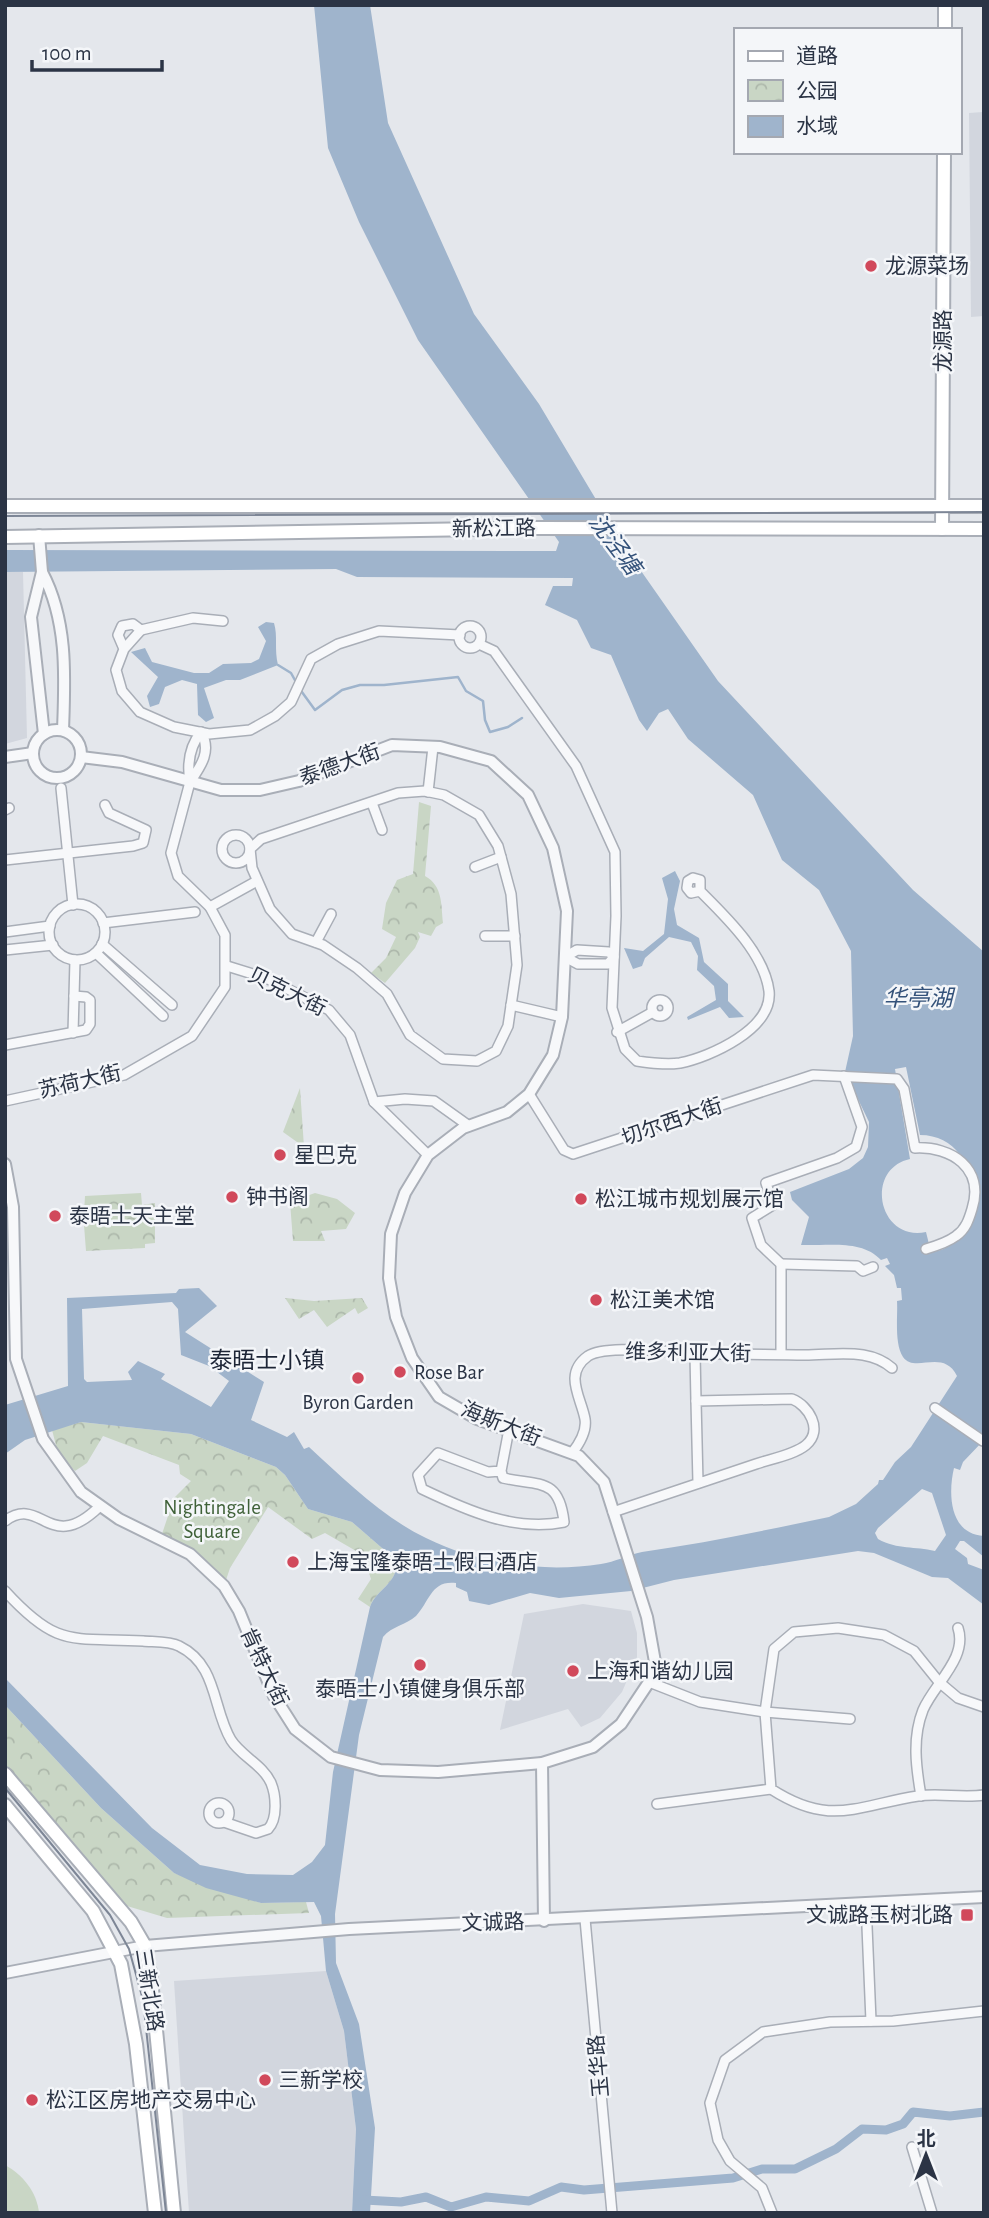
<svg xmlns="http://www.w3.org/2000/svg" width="989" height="2218" font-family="'Alegreya Sans','Noto Sans SC',sans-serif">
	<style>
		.built { fill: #d2d6de }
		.park { fill: url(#park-crowns) }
		.pitch { fill: #c9d6c5 }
		.water { fill: #9fb4cc; fill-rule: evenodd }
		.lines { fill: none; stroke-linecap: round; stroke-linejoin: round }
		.stream { stroke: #9fb4cc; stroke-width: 2.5 }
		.canal { stroke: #9fb4cc; stroke-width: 9 }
		.minor-casing { stroke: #a9aeb7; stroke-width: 12 }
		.tertiary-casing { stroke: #a9aeb7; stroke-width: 14 }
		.secondary-casing { stroke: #a9aeb7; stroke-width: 16 }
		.minor { stroke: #f7f8fa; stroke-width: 9 }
		.tertiary { stroke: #f7f8fa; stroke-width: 10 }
		.secondary { stroke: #fff; stroke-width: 12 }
		.tram { stroke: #7d8696; stroke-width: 2 }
		.poi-dot { fill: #d1495b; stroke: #f4f6f9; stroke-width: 2.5 }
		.labels { text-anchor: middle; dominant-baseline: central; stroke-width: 5; stroke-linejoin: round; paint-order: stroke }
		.poi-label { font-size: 21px; fill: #2b3445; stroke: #f4f6f9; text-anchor: start }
		.street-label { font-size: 21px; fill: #2b3445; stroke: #f4f6f9 }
		.park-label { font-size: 21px; fill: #3f6138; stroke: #f4f6f9 }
		.water-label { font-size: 23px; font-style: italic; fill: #34527a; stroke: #f4f6f9 }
		.neighbourhood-label { font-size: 23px; fill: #1d2536; stroke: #f4f6f9 }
	</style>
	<defs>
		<pattern id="park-crowns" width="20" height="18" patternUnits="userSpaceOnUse" patternTransform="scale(1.75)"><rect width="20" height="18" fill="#c9d6c5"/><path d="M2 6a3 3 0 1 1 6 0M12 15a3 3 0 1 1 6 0" fill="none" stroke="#adb8ab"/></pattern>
	</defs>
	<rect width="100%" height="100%" fill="#e4e7ec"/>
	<g class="built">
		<path d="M982 64H984V316L971 317 969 113 983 112Z"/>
		<path d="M5 572H23L27 738 5 744Z"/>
		<path d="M583 1604 631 1611 637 1633V1657L622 1692 600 1718 581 1727 568 1709 500 1730 524 1614Z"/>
		<path d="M326 1971 344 2031 356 2129 352 2213H189L174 1981Z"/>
	</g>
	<g class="park">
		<path d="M419 802 431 806 425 876C443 886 441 904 443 923L436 927 431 936 418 932 420 937 415 948 385 983 371 973 386 958 396 937 382 929 386 903 397 880 413 874Z"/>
		<path d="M300 1088 304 1147 283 1132Z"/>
		<path d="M141 1193 142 1205 155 1203V1243L145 1244V1248L86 1251 84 1225 92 1223 90 1213H84L85 1196Z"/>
		<path d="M315 1193 337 1199 355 1213 346 1229 321 1231 325 1241H293L290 1202Z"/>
		<path d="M285 1298 314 1301 362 1298 368 1308 358 1314 355 1308 327 1327 314 1310 299 1319Z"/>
		<path d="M81 1422 191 1434 276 1467 285 1475 308 1509 352 1522 397 1561C397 1585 377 1588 370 1607L358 1599 371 1579 363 1555 325 1533 312 1539 268 1507 230 1568 224 1586 211 1572 160 1540 174 1498 191 1481 180 1474 179 1465 103 1436 87 1463 75 1471 58 1453 52 1430Z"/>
		<path d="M5 1705 101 1808 174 1873 261 1903 306 1902 309 1913 167 1918 127 1906 5 1765Z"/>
	</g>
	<path class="pitch" d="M5 2165C23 2175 37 2192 39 2213H5Z"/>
	<g class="water">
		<path d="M314 5H370L388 123 474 314 539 404 625 548 718 681 913 890 984 952V1440L963 1462 960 1470 954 1468C948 1493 949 1534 984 1536V1557L964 1541H960L955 1549 967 1558 968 1564 984 1570V1605L948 1578 932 1577 874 1553 858 1551 674 1580 631 1591 559 1598 530 1593 489 1605 469 1601 467 1592 456 1587V1583C431 1580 430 1601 416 1616 406 1625 392 1626 383 1637L359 1735 335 1914 336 1963 359 2024 375 2128 370 2213H352L356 2129 344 2031 326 1971 321 1916 314 1902 261 1903 206 1888 174 1873 101 1808 5 1705V1678L152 1828 200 1865 247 1874 293 1875 312 1862 325 1845 333 1772 370 1607C377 1588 397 1585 397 1561L352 1522 308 1509 285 1475 276 1467 191 1434 81 1422 25 1440 5 1454V1405L68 1386 67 1298 176 1293 179 1289 199 1288 217 1306 185 1332 264 1382 251 1420 287 1437 294 1432 304 1449 309 1447C344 1479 382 1517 426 1538 478 1564 544 1573 601 1564 615 1562 628 1555 642 1552 705 1543 767 1530 829 1517L856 1504 878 1484 879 1480H883L895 1462 911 1447 957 1376C943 1348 915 1374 903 1357 894 1343 898 1316 897 1301L902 1300 901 1288H897L894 1275 885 1266 890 1264 887 1258 881 1260C862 1239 827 1246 801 1245L809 1217 792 1200 790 1192 849 1169 863 1158 868 1147 869 1122 845 1072 853 1036 851 951 819 890 782 860 753 795 688 739 668 709 659 713 647 731 639 720 611 655 591 648 577 620 545 605 553 586H572L573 578 357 577 336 569 5 572V550L556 551 559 542 418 340 359 222 328 148ZM906 1067 920 1135C989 1135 989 1253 926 1252L924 1245 929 1244 926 1232C878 1242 864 1169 910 1159L895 1069ZM172 1302 178 1309 181 1355 209 1366 229 1381 211 1407 161 1379 165 1374 138 1361 128 1372 132 1380 87 1382 84 1379 82 1309ZM922 1489 932 1493 946 1535 935 1551C915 1546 898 1550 878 1539L875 1533 878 1528Z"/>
		<path d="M266 622 274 623C278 636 274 649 278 665L240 680H226L204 688 214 718 206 722 198 715 197 684 182 680 165 687 159 704 150 707 147 696 158 677 131 652 145 648 152 662 194 673H209L223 664 251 663 259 659 266 641 258 627Z"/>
		<path d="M675 871 680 881 674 909 677 925 699 938 704 962 728 984V1001L744 1017 729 1018 720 1007 688 1020 687 1017 716 1000 714 986 697 970 698 956 691 942 669 937 645 958 642 966 633 969 624 948 643 951 664 934 668 899 662 878Z"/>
	</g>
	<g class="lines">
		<g class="stream">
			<path d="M278 665 291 673 296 682"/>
			<path d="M299 688 315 710 342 690 360 685H384L458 677 466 691 483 701 485 720 490 732 508 727 522 718"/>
		</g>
		<path class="canal" d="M364 2200 401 2202 426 2197 451 2207 486 2197 529 2201 561 2187 584 2190 733 2178 762 2169H795L836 2149 862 2129 886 2130 903 2124 913 2112 950 2116 984 2112"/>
		<defs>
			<g id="minor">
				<circle cx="470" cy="637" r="11"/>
				<path d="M141 630 193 618 223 621"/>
				<path d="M481 645 494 651 576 766 615 852 616 916 612 1008 625 1049 637 1061C651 1063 665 1065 680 1063 710 1057 773 1029 769 991 764 953 726 917 700 891V880L693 878 688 881 687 888 691 893 700 891"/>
				<path d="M124 649 118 635 122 626 133 624 141 630 124 649 116 670 122 691 140 712 174 727 209 734 250 730 275 716 291 702 311 659 338 644 379 631 460 635"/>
				<path d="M201 732C212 751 201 766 190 782 187 764 189 747 201 732Z"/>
				<path d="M61 788 73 905"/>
				<path d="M425 791 444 795 479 815 498 846 511 894 517 965 508 1026 496 1051 477 1061 443 1059 410 1035 387 994 357 968 323 945 292 934 270 909 252 868 250 849 261 839 398 793Z"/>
				<path d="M428 792 433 747"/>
				<path d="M372 803 382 830"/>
				<path d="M5 810 9 808"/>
				<circle cx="236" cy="849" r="14"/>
				<path d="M5 860 133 846 143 843 146 830 109 813 105 805"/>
				<path d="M475 867 501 857"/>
				<circle cx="77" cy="932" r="28"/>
				<path d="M210 907 257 881"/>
				<path d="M103 923 195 912"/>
				<path d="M5 932 50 926"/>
				<path d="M485 936H515"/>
				<path d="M316 942 331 914"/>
				<path d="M102 944 172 1005"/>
				<path d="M5 950 53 945"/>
				<path d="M577 950 609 952 614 957 608 964H578L565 957Z"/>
				<path d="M96 953 163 1016"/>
				<path d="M227 966 266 978 329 1010 350 1035 374 1102 428 1155"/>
				<circle cx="660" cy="1008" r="8"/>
				<path d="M511 1005 562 1017"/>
				<path d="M617 1032 653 1012"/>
				<path d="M73 1033 75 960"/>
				<path d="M5 1045 86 1030 90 1024V1000L86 997 74 996"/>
				<path d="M529 1094 564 1150 573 1154 813 1075 897 1079 904 1089 915 1148C951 1146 985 1168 972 1209 969 1219 966 1229 956 1236 948 1242 936 1246 926 1249"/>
				<path d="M5 1101 124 1075 192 1036 225 987V935L210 907 178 876 171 853 190 782"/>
				<path d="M374 1102 405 1099 434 1101 469 1126"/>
				<path d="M781 1264 857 1266 863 1271 873 1267"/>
				<path d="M695 1354 696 1401"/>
				<path d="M781 1354V1264L761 1245 752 1218 773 1205 766 1183 837 1158 856 1147 862 1127 844 1076"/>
				<path d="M935 1408 983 1441"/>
				<path d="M572 1453C579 1444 587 1431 585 1419 581 1397 563 1374 588 1356 602 1347 645 1350 662 1351 709 1355 757 1354 805 1355 825 1355 844 1352 863 1355 875 1357 884 1361 892 1368"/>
				<path d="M501 1471 488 1472 438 1453 418 1475 422 1489C466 1510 514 1532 564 1522 559 1477 539 1486 503 1478L501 1471 509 1429"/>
				<path d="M613 1512C660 1496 708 1480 756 1464 770 1459 794 1455 806 1445 824 1430 808 1405 792 1399L696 1401 698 1483"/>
				<path d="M5 1521C42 1494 49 1556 100 1506"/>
				<path d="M5 1591C58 1649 71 1637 143 1641 153 1642 170 1641 179 1646 218 1665 212 1708 231 1740 241 1756 263 1765 271 1783 276 1795 278 1819 268 1829L256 1833 224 1822"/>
				<path d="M649 1682 700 1702 765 1712 850 1719"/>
				<path d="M984 1707 958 1698 939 1682 914 1651 884 1635 838 1628 794 1632 774 1649 765 1712 771 1789C830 1827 855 1806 918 1796 939 1793 962 1798 984 1795"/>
				<path d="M921 1796C916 1767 912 1738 923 1710 934 1684 968 1658 958 1628"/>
				<circle cx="219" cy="1813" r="10"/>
				<path d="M657 1804 771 1789"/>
				<path d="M866 1903 871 2021"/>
				<path d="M585 1919 612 2213"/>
				<path d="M912 2147 932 2213"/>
				<path d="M772 2213 762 2188 730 2161 718 2140 710 2103 725 2060 763 2032 830 2022 893 2021 984 2011"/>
			</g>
			<g id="tertiary">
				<path d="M39 535 42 572"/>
				<circle cx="57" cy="754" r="24"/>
				<path d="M44 734 31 617 42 572C68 621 65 677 63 730"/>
				<path d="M5 757 33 753"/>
				<path d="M5 1164 13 1207 16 1359 43 1439 81 1492 119 1519 190 1554 224 1586 239 1611 274 1696 295 1729 331 1757 380 1770 438 1772 542 1763 593 1747 621 1724 649 1682 655 1662 647 1617 604 1482 579 1456 477 1419 439 1397 412 1358 396 1317 389 1278 391 1234 405 1193 428 1155 463 1128 507 1112 529 1094 553 1055 562 1017 567 911 553 848 528 795 491 761 440 747 392 745 299 781 260 790H221L122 762 81 757"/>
				<path d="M542 1763 544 1921"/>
				<path d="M5 1973 145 1946 349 1929 984 1897"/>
			</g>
			<g id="secondary">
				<path d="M945 30V5"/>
				<path d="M5 506H984"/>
				<path d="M942 529 944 152"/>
				<path d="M5 537 538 528 984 529"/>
				<path d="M5 1774 131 1922 145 1946 151 1979 174 2213"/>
				<path d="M5 1805 93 1911 121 1964 136 2044 155 2213"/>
			</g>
		</defs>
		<use href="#minor" class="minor-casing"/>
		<use href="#tertiary" class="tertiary-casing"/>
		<use href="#secondary" class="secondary-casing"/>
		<use href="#minor" class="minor"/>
		<use href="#tertiary" class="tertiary"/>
		<use href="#secondary" class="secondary"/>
		<g class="tram">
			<path d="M5 516 984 512"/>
			<path d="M5 1788 110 1915 129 1949 143 2000 166 2213"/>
		</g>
	</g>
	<g class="poi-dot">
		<circle cx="871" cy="266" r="7"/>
		<circle cx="280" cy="1155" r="7"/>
		<circle cx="232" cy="1197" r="7"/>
		<circle cx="581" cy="1199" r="7"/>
		<circle cx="55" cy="1216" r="7"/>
		<circle cx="596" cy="1300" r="7"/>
		<circle cx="400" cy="1372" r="7"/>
		<circle cx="358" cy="1378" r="7"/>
		<circle cx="293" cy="1562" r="7"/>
		<circle cx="420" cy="1665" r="7"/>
		<circle cx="573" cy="1671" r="7"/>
		<rect x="960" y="1908" width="14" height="14" rx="3.5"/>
		<circle cx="265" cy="2080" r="7"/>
		<circle cx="32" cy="2100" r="7"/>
	</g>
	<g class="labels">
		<g class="poi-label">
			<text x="885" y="266">龙源菜场</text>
			<text x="294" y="1155">星巴克</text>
			<text x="246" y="1197">钟书阁</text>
			<text x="595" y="1199">松江城市规划展示馆</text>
			<text x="69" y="1216">泰晤士天主堂</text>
			<text x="610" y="1300">松江美术馆</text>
			<text x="414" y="1372">Rose Bar</text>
			<text x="358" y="1402" text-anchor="middle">Byron Garden</text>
			<text x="307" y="1562">上海宝隆泰晤士假日酒店</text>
			<text x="587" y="1671">上海和谐幼儿园</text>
			<text x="420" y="1689" text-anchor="middle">泰晤士小镇健身俱乐部</text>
			<text x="953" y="1915" text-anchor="end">文诚路玉树北路</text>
			<text x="279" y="2080">三新学校</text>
			<text x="46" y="2100">松江区房地产交易中心</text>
		</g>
		<g class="street-label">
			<text transform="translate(943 341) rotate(-90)">龙源路</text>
			<text transform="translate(494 529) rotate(-1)">新松江路</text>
			<text transform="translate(340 765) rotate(-20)">泰德大街</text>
			<text transform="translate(287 992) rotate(26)">贝克大街</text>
			<text transform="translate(80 1082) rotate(-13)">苏荷大街</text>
			<text transform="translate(672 1122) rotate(-19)">切尔西大街</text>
			<text transform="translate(688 1353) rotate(1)">维多利亚大街</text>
			<text transform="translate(501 1424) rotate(22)">海斯大街</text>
			<text transform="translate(264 1667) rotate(65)">肯特大街</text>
			<text transform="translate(493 1923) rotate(-2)">文诚路</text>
			<text transform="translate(149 1990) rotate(81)">三新北路</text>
			<text transform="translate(599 2066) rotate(-95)">玉华路</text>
		</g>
		<g class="park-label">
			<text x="212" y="1507">Nightingale<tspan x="212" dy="24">Square</tspan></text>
		</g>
		<g class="water-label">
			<text transform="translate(614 545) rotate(53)">沈泾塘</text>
			<text x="918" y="999">华亭湖</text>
		</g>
		<g class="neighbourhood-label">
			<text x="267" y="1361">泰晤士小镇</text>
		</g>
	</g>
	<rect width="989" height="2218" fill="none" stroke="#2b3445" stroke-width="14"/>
	<rect x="734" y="28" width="228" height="126" fill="#f4f6f9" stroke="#a4a8b1" stroke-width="2"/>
	<rect x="748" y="51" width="35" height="10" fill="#ffffff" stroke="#a4a8b1" stroke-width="2"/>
	<text x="796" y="63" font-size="21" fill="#2b3445">道路</text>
	<rect x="748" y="80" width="35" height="21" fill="url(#park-crowns)" stroke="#a4a8b1" stroke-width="2"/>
	<text x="796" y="98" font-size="21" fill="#2b3445">公园</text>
	<rect x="748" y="116" width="35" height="21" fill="#9fb4cc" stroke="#a4a8b1" stroke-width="2"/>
	<text x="796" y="133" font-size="21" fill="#2b3445">水域</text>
	<g transform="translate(926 2155)" stroke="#f4f6f9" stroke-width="5" paint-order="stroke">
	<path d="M0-5L12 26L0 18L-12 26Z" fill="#2b3445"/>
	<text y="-10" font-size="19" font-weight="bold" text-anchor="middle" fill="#2b3445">北</text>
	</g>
	<path d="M32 60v10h130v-10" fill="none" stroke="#2b3445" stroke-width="3.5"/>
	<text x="42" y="60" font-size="21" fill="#2b3445" stroke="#f4f6f9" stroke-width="5" paint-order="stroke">100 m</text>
</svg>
